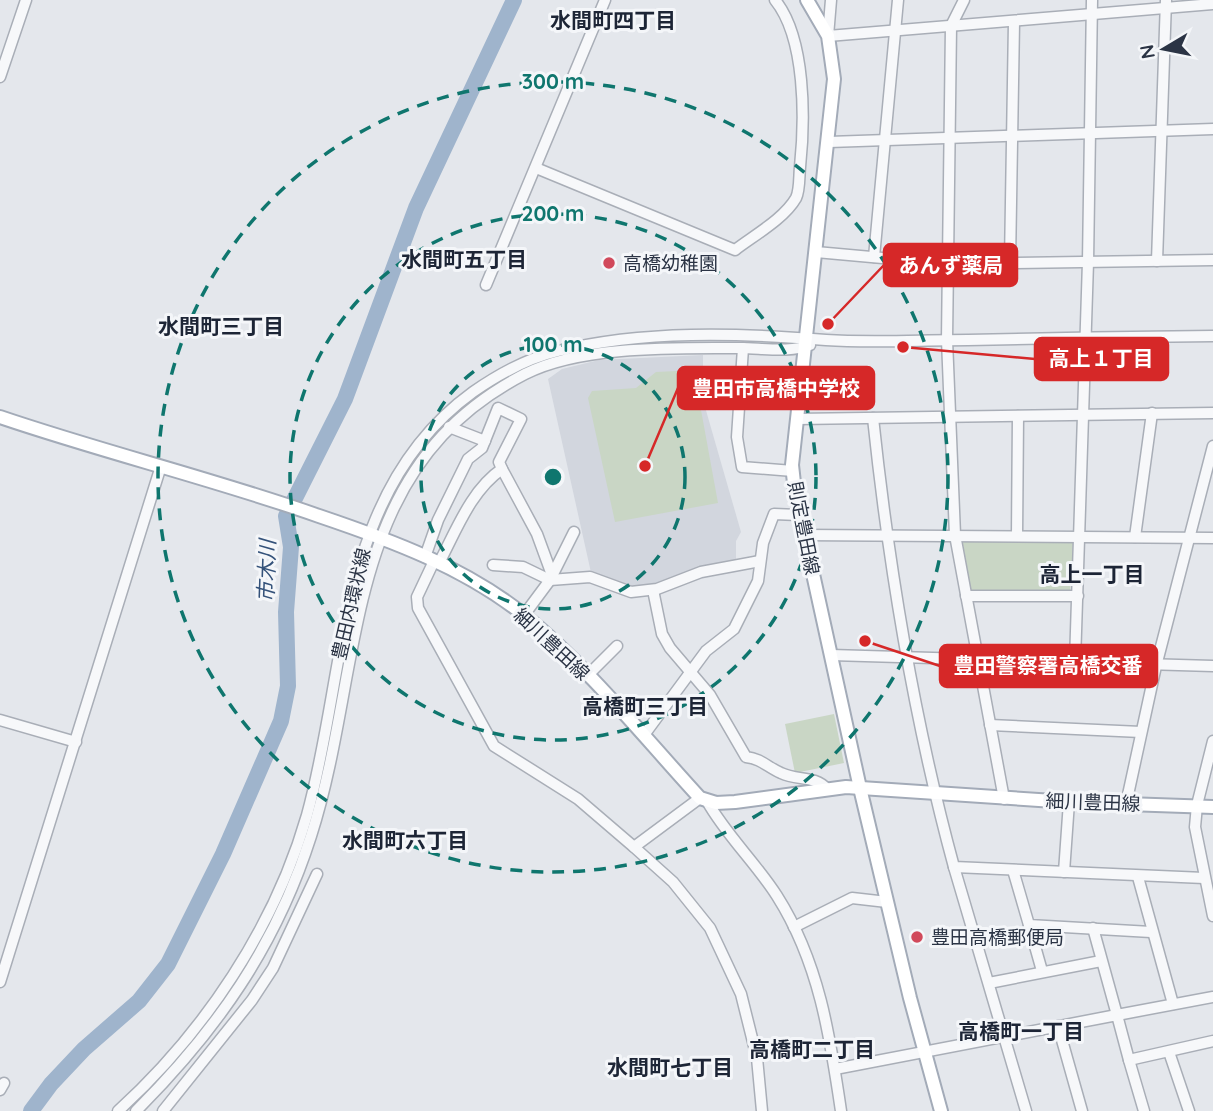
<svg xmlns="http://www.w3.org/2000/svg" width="1213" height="1111" font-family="Quicksand,'Noto Sans JP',sans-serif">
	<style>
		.built { fill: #d2d6de }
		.green { fill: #c9d6c5 }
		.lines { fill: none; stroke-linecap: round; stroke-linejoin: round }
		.river { stroke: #9fb4cc; stroke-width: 16 }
		.minor-casing { stroke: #a9aeb7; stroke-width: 13 }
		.major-casing { stroke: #a3abb8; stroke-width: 16 }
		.minor { stroke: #f7f8fa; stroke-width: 10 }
		.major { stroke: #fff; stroke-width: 12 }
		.ring { fill: none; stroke: #0f766e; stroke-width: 3.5; stroke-dasharray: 12 9 }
		.poi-dot { fill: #d1495b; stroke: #f4f6f9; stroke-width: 2.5 }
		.labels { text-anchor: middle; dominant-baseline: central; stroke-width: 6; stroke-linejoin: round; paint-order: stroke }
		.poi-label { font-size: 19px; fill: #2b3445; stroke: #f4f6f9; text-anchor: start }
		.street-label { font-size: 19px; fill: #2b3445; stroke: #f4f6f9 }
		.neighbourhood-label { font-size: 21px; font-weight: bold; fill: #1d2536; stroke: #f4f6f9 }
		.water-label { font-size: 21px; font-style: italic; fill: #34527a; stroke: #f4f6f9 }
		.centre { fill: #0f766e; stroke: #f4f6f9; stroke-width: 3.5 }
		.ring-label { font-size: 21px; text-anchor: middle; font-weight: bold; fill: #0f766e; stroke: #f4f6f9; stroke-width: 6; stroke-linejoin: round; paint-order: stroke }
		.leader { fill: none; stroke: #d62828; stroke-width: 2.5 }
		.callout-dot { fill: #d62828; stroke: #f4f6f9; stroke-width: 2.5 }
		.callout { fill: #d62828; stroke: #d62828; stroke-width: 2.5 }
		.callout-label { font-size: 21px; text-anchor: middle; font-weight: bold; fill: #fff }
	</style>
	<rect width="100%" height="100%" fill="#e4e7ec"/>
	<path class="built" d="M703 355V400L741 532 736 541V564L702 569 645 589 617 588 592 577 548 379 562 369 599 360Z"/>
	<g class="green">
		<path d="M697 370 699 399 718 503 615 522 588 398 592 391 636 388 656 372Z"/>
		<path d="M962 539 1073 542 1070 594 971 591Z"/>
		<path d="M834 714 844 763 795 773 785 724Z"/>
	</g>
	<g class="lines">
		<path class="river" d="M31 1111 51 1084 84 1049 139 1001 168 964 223 854 281 721 288 686 286 612 291 547 286 516 345 399 416 208 514 0"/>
		<defs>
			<g id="minor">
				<path d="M831 0 828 36 1213 4"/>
				<path d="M964 0 951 26 947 340 955 535 1004 799"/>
				<path d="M0 77 26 0"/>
				<path d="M829 142 1213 129"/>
				<path d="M536 168 735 250C753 236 784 219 796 198 800 190 799 176 800 167 805 120 806 38 775 0"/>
				<path d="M816 252 949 264 1213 260"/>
				<path d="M874 257 898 0"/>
				<path d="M1157 261 1166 0"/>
				<path d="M1010 262 1014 22"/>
				<path d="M486 285 605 0"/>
				<path d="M743 348 737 437 742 467 793 471"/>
				<path d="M873 418C889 569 914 720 954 867L1204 878"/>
				<path d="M797 419 1213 413"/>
				<path d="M449 427 485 441"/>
				<path d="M502 469 537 534 552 575"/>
				<path d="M803 535 1213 538"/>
				<path d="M1017 536 1018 416"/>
				<path d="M1135 537 1152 413"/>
				<path d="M425 557 438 520 468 459 482 448 498 408 521 419 499 462 502 469C471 490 456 531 439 563"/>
				<path d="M434 561 417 597 418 608 494 746 578 799 634 847 673 882 710 928 741 994 757 1058 762 1111"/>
				<path d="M493 565 523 567 550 580 590 577 631 592 657 589 701 572 760 561"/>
				<path d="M653 590 662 634 670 648 710 695 746 757C762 759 767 767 781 773 797 781 815 775 827 789"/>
				<path d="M966 596H1078"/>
				<path d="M524 615 550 580 574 532"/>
				<path d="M831 655 1213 666"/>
				<path d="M1075 662 1088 262 1092 0"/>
				<path d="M587 676 617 646"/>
				<path d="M0 720 76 742"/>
				<path d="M990 725 1141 732"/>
				<path d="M644 735 706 651 734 629 758 581 763 543 774 514 798 515"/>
				<path d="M1213 741 1197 805 1195 827 1213 916"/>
				<path d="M707 801C726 835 756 863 777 896 819 962 830 1036 841 1111"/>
				<path d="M1126 804 1156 666 1213 446"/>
				<path d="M634 847 700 798"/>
				<path d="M954 867 1026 1111"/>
				<path d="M1013 870 1029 925 1151 932"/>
				<path d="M1064 872 1069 802"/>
				<path d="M1138 877 1173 1004"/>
				<path d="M1029 925 1042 971"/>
				<path d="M794 927 852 898 887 902"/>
				<path d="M1093 928 1117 1015 1213 997"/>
				<path d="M0 982 161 466"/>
				<path d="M989 983 1101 961"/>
				<path d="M1058 1026 1082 1111"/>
				<path d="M1169 1052 1189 1111"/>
				<path d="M1129 1060 1144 1111"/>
				<path d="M835 1069 1117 1015 1129 1060 1213 1041"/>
				<path d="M0 1090 4 1083"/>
				<path d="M118 1111C204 1033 275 927 307 815 348 668 336 491 473 392 499 374 528 358 558 351 644 330 738 333 826 340 872 343 921 340 968 340 1050 338 1131 337 1213 336"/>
				<path d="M136 1111C217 1030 276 946 311 836 366 665 338 470 525 374 581 345 678 348 741 348 761 348 791 353 810 345"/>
				<path d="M163 1111 252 1000 273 968 317 874"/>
			</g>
			<g id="major">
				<path d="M807 0 828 36 834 79 792 465 795 492 860 788 910 998 941 1111"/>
				<path d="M0 417C106 453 214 479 319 516 390 540 464 567 524 615 588 667 644 737 700 798L716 803 735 802 846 787 1069 802 1213 807"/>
			</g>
		</defs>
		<use href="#minor" class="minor-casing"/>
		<use href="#major" class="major-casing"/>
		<use href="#minor" class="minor"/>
		<use href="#major" class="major"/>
	</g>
	<g class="ring">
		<circle cx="553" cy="477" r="132"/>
		<circle cx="553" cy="477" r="263"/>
		<circle cx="553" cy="477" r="395"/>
	</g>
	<g class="poi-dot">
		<circle cx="609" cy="263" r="7"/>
		<circle cx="917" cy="937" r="7"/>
	</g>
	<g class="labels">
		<g class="poi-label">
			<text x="623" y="263">高橋幼稚園</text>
			<text x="931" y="937">豊田高橋郵便局</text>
		</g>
		<g class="street-label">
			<text transform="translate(804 528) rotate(79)">則定豊田線</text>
			<text transform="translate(351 604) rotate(-77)">豊田内環状線</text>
			<text transform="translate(552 644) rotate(43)">細川豊田線</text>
			<text transform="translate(1093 802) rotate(2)">細川豊田線</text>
		</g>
		<g class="neighbourhood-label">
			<text x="613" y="20">水間町四丁目</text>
			<text x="464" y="259">水間町五丁目</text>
			<text x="221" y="326">水間町三丁目</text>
			<text x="1092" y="574">高上一丁目</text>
			<text x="645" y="706">高橋町三丁目</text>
			<text x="405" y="840">水間町六丁目</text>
			<text x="1021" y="1031">高橋町一丁目</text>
			<text x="812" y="1049">高橋町二丁目</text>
			<text x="670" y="1067">水間町七丁目</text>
		</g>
		<g class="water-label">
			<text transform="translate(266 571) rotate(-88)">市木川</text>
		</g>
	</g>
	<circle cx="553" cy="477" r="10" class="centre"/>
	<g class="ring-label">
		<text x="553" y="89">300 m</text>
		<text x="553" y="221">200 m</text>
		<text x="553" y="352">100 m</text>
	</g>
	<path class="leader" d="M828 324L884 265M903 347L1035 359M645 466L678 388M865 641L940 666"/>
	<g class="callout-dot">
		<circle cx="828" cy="324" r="7"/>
		<circle cx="903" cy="347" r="7"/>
		<circle cx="645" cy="466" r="7"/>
		<circle cx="865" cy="641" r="7"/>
	</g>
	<g class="callout">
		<rect x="884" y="244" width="133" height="42" rx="7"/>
		<rect x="1035" y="338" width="133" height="42" rx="7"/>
		<rect x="678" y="367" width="196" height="42" rx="7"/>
		<rect x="940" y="645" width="217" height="42" rx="7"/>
	</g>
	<g class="callout-label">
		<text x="951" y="273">あんず薬局</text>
		<text x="1101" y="366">高上１丁目</text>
		<text x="776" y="396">豊田市高橋中学校</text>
		<text x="1048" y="673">豊田警察署高橋交番</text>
	</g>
	<g transform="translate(1164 49) rotate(260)" stroke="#f4f6f9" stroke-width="5" paint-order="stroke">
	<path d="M0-5L12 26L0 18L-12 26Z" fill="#2b3445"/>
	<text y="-10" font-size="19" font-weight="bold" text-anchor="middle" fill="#2b3445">N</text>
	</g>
</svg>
